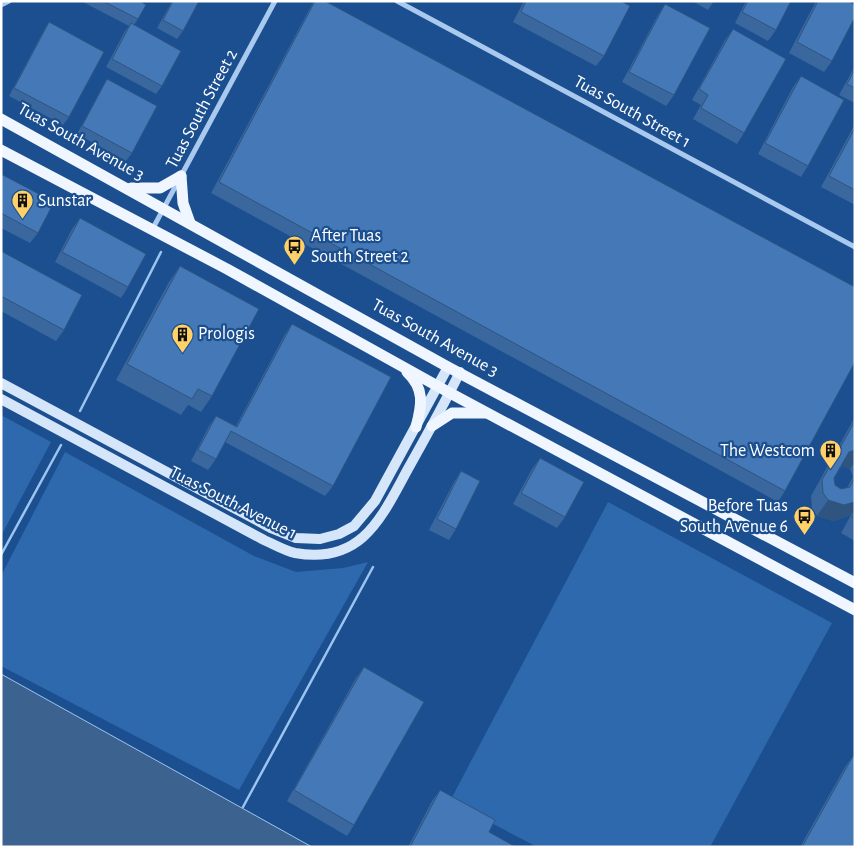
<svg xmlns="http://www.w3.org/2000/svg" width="856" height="848" font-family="'Alegreya Sans',sans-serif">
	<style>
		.green { fill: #2e69ad }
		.water { fill: #3c6290; stroke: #9cc4f0 }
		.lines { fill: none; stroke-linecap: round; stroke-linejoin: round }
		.stream { stroke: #9cc4f0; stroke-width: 2.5 }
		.street { stroke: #a9c9ee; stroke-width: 5 }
		.secondary { stroke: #d6e6fa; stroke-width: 10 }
		.primary { stroke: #f0f6ff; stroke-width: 11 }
		.wall { fill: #3a679d; fill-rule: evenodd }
		.shaded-wall { fill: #305480 }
		.building { fill: #4478b7; stroke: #305480 }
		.labels { text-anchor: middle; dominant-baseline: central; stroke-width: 4.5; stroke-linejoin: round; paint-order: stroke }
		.street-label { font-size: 18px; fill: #fff; stroke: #1b4f8f }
		.poi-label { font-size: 18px; fill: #fff; stroke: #1b4f8f; text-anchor: start }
	</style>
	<rect width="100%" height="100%" fill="#1b4f8f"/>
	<g class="green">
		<path d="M1 415 51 442 1 536Z"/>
		<path d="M65 452 254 556 296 572 343 568 368 562 239 790 1 666V576Z"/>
		<path d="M608 502 832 623 710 847H537L450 801Z"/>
	</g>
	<path class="water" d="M1 674 312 847H1Z"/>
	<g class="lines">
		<g class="stream">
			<path d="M80 411 161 252"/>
			<path d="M1 555 61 445"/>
			<path d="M243 807 373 567"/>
		</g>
		<g class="street">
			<path d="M397 1 855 247"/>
			<path d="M1 5 9 1"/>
			<path d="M152 230 275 1"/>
		</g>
		<g class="secondary">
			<path d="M1 383 271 528 296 538 320 539 339 534 354 526 375 501 448 367"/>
			<path d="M1 399 264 540C273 544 285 551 295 553 363 565 382 516 409 467 427 435 444 404 460 372"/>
		</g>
		<g class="primary">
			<path d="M1 119 448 367 855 583"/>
			<path d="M1 150 227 269 450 393 855 610"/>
			<path d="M181 176 183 203 190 223"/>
			<path d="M131 188H160L181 176"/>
			<path d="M407 372C425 389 422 405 416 427"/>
			<path d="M432 426 452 413H485"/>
		</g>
	</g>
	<g class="wall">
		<path d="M81 1H140L138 19 134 25 162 86 156 94 106 67 125 31 129 26Z"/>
		<path d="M172 1H199L183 31 177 39 157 28Z"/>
		<path d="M314 1H325L785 491 778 502 211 193 310 8Z"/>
		<path d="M524 1H621L604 56 596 66 513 22Z"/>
		<path d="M692 1H714L708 10Z"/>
		<path d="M746 1H791L776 30 768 41 735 23Z"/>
		<path d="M816 1H849L832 61 824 72 789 53Z"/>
		<path d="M665 4 674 95 666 106 622 82 658 15Z"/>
		<path d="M49 22 69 117 63 125 9 96 44 30Z"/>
		<path d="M733 29 744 133 737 144 693 119 701 105 692 100 725 40Z"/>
		<path d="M855 66V103L839 95Z"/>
		<path d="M801 76 808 166 801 177 758 154 793 87Z"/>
		<path d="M107 79 132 153 126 161 77 134 102 88Z"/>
		<path d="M855 124V205L821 187Z"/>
		<path d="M1 174 38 233 30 243 1 228Z"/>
		<path d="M80 218 128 287 121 298 55 262 72 229Z"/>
		<path d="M1 251 64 330 56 341 1 311Z"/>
		<path d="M180 266 212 396 201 412 188 405 181 415 116 380 169 282Z"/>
		<path d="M292 324 333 486 325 496 225 442 216 459 208 470 191 461 209 426 216 416 236 426 285 334Z"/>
		<path d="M855 417V541L841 533 851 515 833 521 817 516 812 509 811 496ZM843 466 850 469 853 477 847 488 841 489 835 485 834 478 841 467Z"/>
		<path d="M540 458 565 517 557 528 513 504 532 469Z"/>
		<path d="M461 471 456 529 449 540 429 530 454 482Z"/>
		<path d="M364 667 354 825 347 836 287 801 356 678Z"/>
		<path d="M853 756 855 847H800L845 767Z"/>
		<path d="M440 790 489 832 516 847H408L432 801Z"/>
	</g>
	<g class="shaded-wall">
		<path d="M854 450H855V462L850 469 843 466 837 468 849 452Z"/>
		<path d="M828 500 855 502V510L851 515 833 521 817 516Z"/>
	</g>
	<g class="building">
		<path d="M103 1H140L146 5 138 19Z"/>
		<path d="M173 1H199L183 31 163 20Z"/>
		<path d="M315 1H325L855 287V362L785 491 219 182Z"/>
		<path d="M526 1H621L630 6 604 56 521 12Z"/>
		<path d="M748 1H791L776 30 742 12Z"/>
		<path d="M818 1H849L855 5V17L832 61 797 42Z"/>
		<path d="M665 4 710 28 674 95 629 72Z"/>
		<path d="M49 22 104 52 69 117 14 88Z"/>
		<path d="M131 23 181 51 162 86 112 59Z"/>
		<path d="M733 29 786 59 744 133 701 108 708 95 699 89Z"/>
		<path d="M855 69V88L847 84Z"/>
		<path d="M801 76 844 100 808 166 765 143Z"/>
		<path d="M107 79 157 106 132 153 82 126Z"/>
		<path d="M855 128V190L829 176Z"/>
		<path d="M1 174 54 202 38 233 1 213Z"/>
		<path d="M80 218 146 254 128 287 62 252Z"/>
		<path d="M1 251 82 295 64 330 1 296Z"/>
		<path d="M180 266 259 309 212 396 198 389 192 399 127 364Z"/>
		<path d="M292 324 391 377 333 486 231 431 216 459 198 450 216 416 237 427Z"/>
		<path d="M855 421V450L849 452 834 478 835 485 841 489 850 487 855 478V502L844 505 828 500 823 493 822 480Z"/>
		<path d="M540 458 584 482 565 517 521 493Z"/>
		<path d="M461 471 480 481 456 529 437 519Z"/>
		<path d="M855 512V519L852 517Z"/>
		<path d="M364 667 424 702 354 825 294 790Z"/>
		<path d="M853 756 855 758V847H802Z"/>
		<path d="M440 790 495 820 489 832 516 847H410Z"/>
	</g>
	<defs>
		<symbol id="building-pin" viewBox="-11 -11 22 30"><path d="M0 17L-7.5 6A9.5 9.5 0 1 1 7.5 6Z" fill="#ffd166" stroke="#1b4f8f"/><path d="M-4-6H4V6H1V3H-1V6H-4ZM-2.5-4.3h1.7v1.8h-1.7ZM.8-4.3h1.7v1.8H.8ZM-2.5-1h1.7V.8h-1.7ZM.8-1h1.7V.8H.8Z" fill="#111"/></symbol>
		<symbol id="bus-pin" viewBox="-11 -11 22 30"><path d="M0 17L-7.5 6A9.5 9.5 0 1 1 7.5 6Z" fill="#ffd166" stroke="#1b4f8f"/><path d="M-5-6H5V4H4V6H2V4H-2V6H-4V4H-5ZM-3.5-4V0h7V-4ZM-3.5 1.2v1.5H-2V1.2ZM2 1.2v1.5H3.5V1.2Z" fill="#111"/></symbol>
	</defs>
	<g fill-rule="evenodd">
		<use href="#building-pin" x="10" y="188" width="25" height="34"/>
		<use href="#bus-pin" x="282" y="234" width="25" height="34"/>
		<use href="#building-pin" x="170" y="322" width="25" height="34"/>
		<use href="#building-pin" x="818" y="438" width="25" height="34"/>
		<use href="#bus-pin" x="792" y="504" width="25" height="34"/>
	</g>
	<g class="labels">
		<g class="street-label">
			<text transform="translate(202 109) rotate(-62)">Tuas South Street 2</text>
			<text transform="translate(632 112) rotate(29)">Tuas South Street 1</text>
			<text transform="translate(81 142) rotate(29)">Tuas South Avenue 3</text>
			<text transform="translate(435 338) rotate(29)">Tuas South Avenue 3</text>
			<text transform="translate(233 503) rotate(27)">Tuas South Avenue 1</text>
		</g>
		<g class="poi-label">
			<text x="38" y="201">Sunstar</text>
			<text x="311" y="236">After Tuas<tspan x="311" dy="21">South Street 2</tspan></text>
			<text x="198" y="334">Prologis</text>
			<text x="815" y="451" text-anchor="end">The Westcom</text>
			<text x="788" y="506" text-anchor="end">Before Tuas<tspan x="788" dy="21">South Avenue 6</tspan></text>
		</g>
	</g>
	<rect width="856" height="848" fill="none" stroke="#ffffff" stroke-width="5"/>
</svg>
